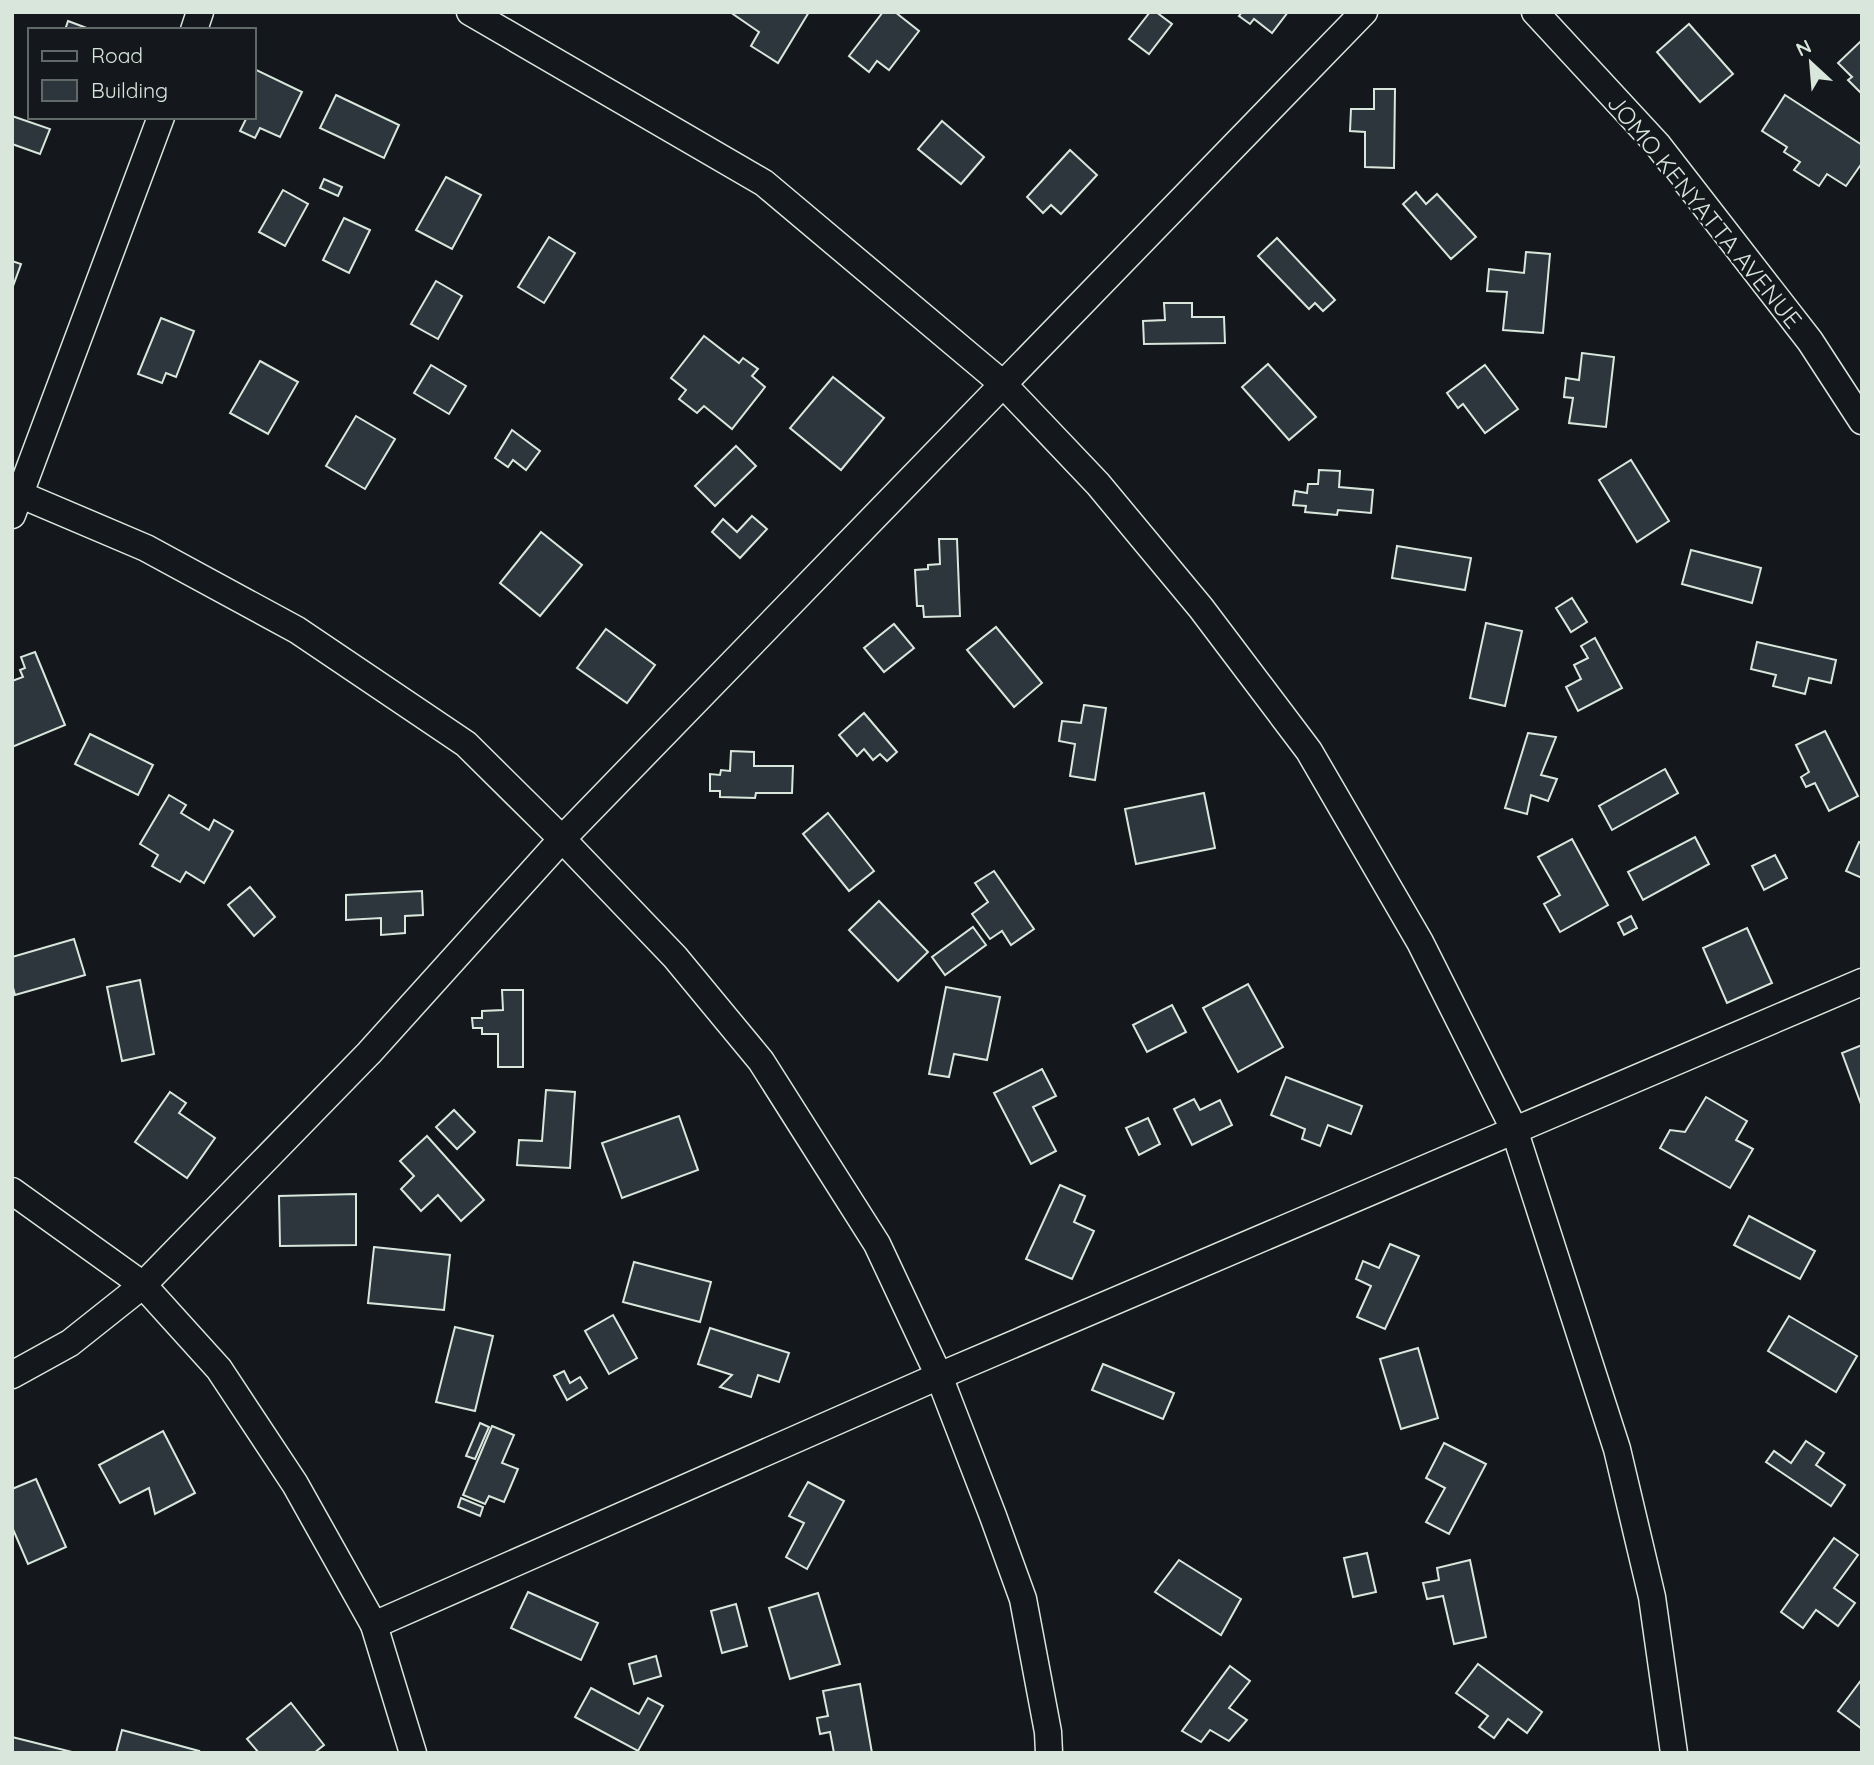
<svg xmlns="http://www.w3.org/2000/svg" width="1874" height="1765" font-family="Quicksand,sans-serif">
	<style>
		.building { fill: #2c363c; stroke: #d8e6dc; stroke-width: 2 }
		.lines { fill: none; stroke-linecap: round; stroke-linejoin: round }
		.minor-casing { stroke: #d8e6dc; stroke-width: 29 }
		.minor { stroke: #14181c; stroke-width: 26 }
		.labels { text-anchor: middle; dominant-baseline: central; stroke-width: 5; stroke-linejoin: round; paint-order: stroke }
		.street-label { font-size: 24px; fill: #d8e6dc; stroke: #14181c }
	</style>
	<rect width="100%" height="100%" fill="#14181c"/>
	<g class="building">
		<path d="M730 12H809L778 63 751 46 759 32Z"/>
		<path d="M883 12H895L919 31 889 70 877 61 869 72 849 56Z"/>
		<path d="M1150 12H1156L1172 24 1149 54 1129 39Z"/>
		<path d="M1242 12H1288L1272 33 1254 19 1250 24 1239 16Z"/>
		<path d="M68 21 92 30H65Z"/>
		<path d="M1689 24 1733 74 1700 102 1657 52Z"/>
		<path d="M1862 40V94L1848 80 1852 77 1838 63Z"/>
		<path d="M254 69 302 92 280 137 260 128 255 138 240 131 246 119 242 117H254Z"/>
		<path d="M1374 89H1395L1394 168 1365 167V132L1350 131 1351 109H1374Z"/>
		<path d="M336 95 399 125 384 158 320 128Z"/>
		<path d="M1785 95 1862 145V163L1846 186 1827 174 1819 186 1794 170 1800 162 1784 152 1787 147 1762 131Z"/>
		<path d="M12 116 50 129 40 154 12 144Z"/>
		<path d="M942 121 984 157 961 184 918 149Z"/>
		<path d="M1070 150 1097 175 1061 214 1051 205 1043 213 1027 197Z"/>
		<path d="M446 177 481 195 452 249 416 230Z"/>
		<path d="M324 179 342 187 338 196 320 188Z"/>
		<path d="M283 190 308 204 285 246 259 232Z"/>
		<path d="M1416 192 1426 204 1437 194 1476 237 1451 259 1403 204Z"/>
		<path d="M344 218 370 230 349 273 323 260Z"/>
		<path d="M549 237 575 253 544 303 518 287Z"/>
		<path d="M1277 238 1335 300 1323 311 1315 303 1309 309 1258 256Z"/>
		<path d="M1526 252 1550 254 1543 333 1503 330 1507 292 1487 291 1489 269 1524 273Z"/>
		<path d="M12 261 21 264 12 289Z"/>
		<path d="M436 281 462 296 438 339 411 324Z"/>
		<path d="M1164 303H1192V317H1224L1225 343 1144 344 1143 321 1165 320Z"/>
		<path d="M161 318 194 331 176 377 166 373 162 383 138 374Z"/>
		<path d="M704 336 739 363 743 358 758 369 752 376 765 387 732 429 704 406 697 413 679 399 686 390 671 378Z"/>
		<path d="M1582 353 1614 357 1606 427 1569 423 1573 398 1564 397 1566 378 1579 380Z"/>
		<path d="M260 361 298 382 268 434 230 413Z"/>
		<path d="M1268 364 1316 417 1289 440 1242 387Z"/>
		<path d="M431 365 466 386 449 414 414 393Z"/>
		<path d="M1485 365 1518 409 1485 433 1463 404 1458 408 1447 393Z"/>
		<path d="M833 377 884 418 841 470 790 428Z"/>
		<path d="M356 416 395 439 365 489 326 466Z"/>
		<path d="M512 430 540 451 526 470 513 460 508 467 495 458Z"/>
		<path d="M736 446 756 466 715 506 695 486Z"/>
		<path d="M1631 460 1669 521 1637 542 1599 480Z"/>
		<path d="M1319 470 1340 471 1339 487 1373 490 1371 513 1338 510 1337 515 1305 512 1306 506 1293 505 1295 491 1307 493 1308 484H1318Z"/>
		<path d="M752 516 767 529 740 558 712 532 723 519 737 532Z"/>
		<path d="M541 532 582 565 540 616 500 583Z"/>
		<path d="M939 539H957L960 616 924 617 923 606H917L915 570 928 569V565L940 564Z"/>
		<path d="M1397 546 1471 558 1465 590 1392 578Z"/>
		<path d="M1691 550 1761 568 1752 603 1682 584Z"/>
		<path d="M1572 598 1587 622 1571 632 1556 608Z"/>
		<path d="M1486 623 1522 631 1505 706 1470 698Z"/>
		<path d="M894 624 914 648 884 672 864 648Z"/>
		<path d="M996 627 1042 683 1014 707 967 650Z"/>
		<path d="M606 629 655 665 627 703 577 668Z"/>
		<path d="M1595 638 1622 688 1578 711 1566 687 1581 679 1574 665 1588 658 1581 646Z"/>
		<path d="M1757 642 1836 660 1831 683 1809 678 1805 694 1773 686 1776 675 1751 669Z"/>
		<path d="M35 652 65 725 12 747V681L23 677 20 670 25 668 21 657Z"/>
		<path d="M1084 705 1106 708 1095 780 1070 776 1075 744 1059 741 1062 721 1081 723Z"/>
		<path d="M864 713 897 752 887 761 880 754 873 760 864 749 857 756 839 735Z"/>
		<path d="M1825 731 1858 796 1829 811 1815 783 1806 787 1801 777 1809 772 1796 745Z"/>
		<path d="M1528 733 1556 737 1541 775 1557 779 1548 801 1531 795 1527 814 1505 808Z"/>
		<path d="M90 734 153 765 138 795 75 764Z"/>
		<path d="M731 751 754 752V766H793L792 793H756L755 798 720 797V791H710V774L720 775 721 770 730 771Z"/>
		<path d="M1665 769 1678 793 1612 830 1599 806Z"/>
		<path d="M1204 793 1215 848 1136 864 1125 809Z"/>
		<path d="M169 795 186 805 181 813 209 830 214 820 233 831 204 883 186 872 180 882 152 866 158 855 140 844Z"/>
		<path d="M828 813 874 871 849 891 803 834Z"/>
		<path d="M1695 837 1709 864 1643 900 1628 872Z"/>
		<path d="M1572 839 1608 905 1560 932 1544 904 1560 895 1538 857Z"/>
		<path d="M1859 842 1862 843V878L1846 871Z"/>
		<path d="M1775 855 1787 878 1764 890 1752 866Z"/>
		<path d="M994 871 1034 929 1011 945 1002 931 990 939 972 914 988 902 975 883Z"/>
		<path d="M250 887 275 917 254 936 228 905Z"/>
		<path d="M422 891 423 915 405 916V933L381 935V918L346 920V895Z"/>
		<path d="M879 901 928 952 898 981 849 930Z"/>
		<path d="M1631 916 1637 928 1624 935 1618 923Z"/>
		<path d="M973 927 986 945 945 975 932 957Z"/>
		<path d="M1747 928 1772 983 1727 1003 1703 948Z"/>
		<path d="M74 939 85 975 15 995 12 984V957Z"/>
		<path d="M140 980 154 1054 122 1061 107 987Z"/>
		<path d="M1248 984 1283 1047 1238 1072 1203 1008Z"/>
		<path d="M946 987 1000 997 987 1060 954 1054 949 1077 929 1074Z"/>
		<path d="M502 990H523V1067H498V1034H482V1028H473L472 1018H482V1011L503 1010Z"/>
		<path d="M1172 1005 1186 1032 1147 1052 1133 1025Z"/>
		<path d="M1862 1045V1107L1842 1053Z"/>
		<path d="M1042 1069 1056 1096 1033 1107 1056 1151 1031 1164 994 1093Z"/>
		<path d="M1286 1077 1362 1106 1351 1134 1328 1125 1320 1146 1302 1139 1305 1129 1271 1115Z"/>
		<path d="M546 1090 575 1092 570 1168 517 1165 519 1140 542 1141Z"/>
		<path d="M170 1092 186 1103 179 1113 215 1138 187 1178 135 1142Z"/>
		<path d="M1706 1097 1747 1121 1736 1140 1753 1149 1730 1188 1660 1148 1670 1130 1685 1132Z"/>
		<path d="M1194 1099 1200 1110 1220 1100 1232 1125 1192 1145 1174 1109Z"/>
		<path d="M454 1110 475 1132 457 1149 436 1127Z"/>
		<path d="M679 1116 698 1170 622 1198 602 1143Z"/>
		<path d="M1148 1118 1160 1144 1139 1155 1126 1128Z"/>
		<path d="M427 1136 484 1200 461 1221 438 1195 421 1211 401 1189 414 1176 400 1161Z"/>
		<path d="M1060 1185 1085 1196 1074 1222 1094 1231 1072 1279 1026 1259Z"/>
		<path d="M356 1194V1245L280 1246 279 1196Z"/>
		<path d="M1749 1216 1815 1251 1800 1279 1734 1245Z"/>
		<path d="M1390 1244 1419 1256 1385 1329 1357 1317 1371 1286 1356 1279 1363 1261 1379 1268Z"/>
		<path d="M374 1247 450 1255 444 1310 368 1303Z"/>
		<path d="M634 1262 711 1282 700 1322 623 1302Z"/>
		<path d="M613 1315 637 1358 609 1374 585 1331Z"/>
		<path d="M1789 1316 1857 1356 1836 1392 1768 1351Z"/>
		<path d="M455 1327 493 1336 475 1411 436 1402Z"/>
		<path d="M710 1328 789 1353 779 1382 758 1375 751 1397 720 1387 732 1375 698 1364Z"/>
		<path d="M1418 1348 1438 1418 1401 1429 1380 1359Z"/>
		<path d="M1103 1364 1174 1393 1163 1419 1092 1390Z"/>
		<path d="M564 1371 570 1383 580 1377 587 1388 567 1400 554 1376Z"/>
		<path d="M480 1423 489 1427 475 1459 466 1456Z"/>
		<path d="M492 1426 514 1435 502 1463 518 1469 504 1502 489 1496 485 1504 463 1495Z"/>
		<path d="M163 1431 195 1493 155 1514 149 1488 120 1503 99 1465Z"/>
		<path d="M1806 1441 1824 1453 1816 1465 1845 1485 1831 1506 1766 1462 1774 1451 1791 1463Z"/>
		<path d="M1444 1443 1486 1464 1449 1534 1426 1522 1445 1488 1426 1478Z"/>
		<path d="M36 1479 66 1547 28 1564 12 1527V1489Z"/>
		<path d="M808 1482 844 1501 807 1569 786 1557 804 1523 789 1516Z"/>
		<path d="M461 1498 483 1507 480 1516 458 1507Z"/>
		<path d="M1834 1538 1858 1555 1834 1588 1855 1603 1838 1626 1816 1610 1803 1628 1781 1612Z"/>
		<path d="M1367 1553 1376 1592 1353 1597 1344 1558Z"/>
		<path d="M1179 1560 1241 1599 1221 1635 1155 1592Z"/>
		<path d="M1470 1560 1486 1637 1454 1644 1443 1596 1427 1599 1423 1583 1439 1580 1437 1568Z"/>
		<path d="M528 1592 598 1623 581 1660 511 1628Z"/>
		<path d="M818 1593 840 1664 790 1679 769 1608Z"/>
		<path d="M736 1604 747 1646 722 1653 711 1611Z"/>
		<path d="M656 1656 661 1676 634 1684 629 1664Z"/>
		<path d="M1478 1664 1542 1712 1527 1733 1508 1719 1494 1738 1479 1727 1488 1716 1456 1693Z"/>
		<path d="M1230 1666 1250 1681 1229 1708 1247 1720 1229 1741 1210 1730 1201 1742 1182 1731Z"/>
		<path d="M1862 1679V1729L1838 1711Z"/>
		<path d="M860 1684 872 1753H834L830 1732 820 1734 817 1718 828 1716 823 1691Z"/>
		<path d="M591 1688 639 1714 648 1698 663 1706 638 1751 575 1717Z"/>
		<path d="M291 1703 324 1745 314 1753H259L247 1739Z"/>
		<path d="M122 1730 199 1751 198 1753H116Z"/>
		<path d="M12 1737 76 1753H12Z"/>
	</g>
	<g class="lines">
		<defs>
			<g id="minor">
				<path d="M470 12 764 183 1003 384 1098 484 1201 608 1309 751 1420 942 1514 1129 1617 1449 1652 1597 1674 1753"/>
				<path d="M1535 12 1657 144 1810 341 1862 421"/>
				<path d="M194 30 200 12"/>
				<path d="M12 491 146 548 297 630 466 744 562 839 675 957 761 1061 877 1244 939 1376 993 1516 1023 1599 1048 1732 1049 1753"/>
				<path d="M12 515 161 117"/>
				<path d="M12 1191 143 1285 219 1369 295 1484 374 1625 413 1753"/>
				<path d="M12 1375 70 1343 143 1285 369 1053 562 839 1364 12"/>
				<path d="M374 1625 939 1376 1862 982"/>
			</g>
		</defs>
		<use href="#minor" class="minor-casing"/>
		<use href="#minor" class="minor"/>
	</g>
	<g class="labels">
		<g class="street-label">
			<text transform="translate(1705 211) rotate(51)">JOMO KENYATTA AVENUE</text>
		</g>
	</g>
	<rect width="1874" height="1765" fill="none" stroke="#d8e6dc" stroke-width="28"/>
	<rect x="28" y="28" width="228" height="91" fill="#14181c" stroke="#626a69" stroke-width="2"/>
	<rect x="42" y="51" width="35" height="10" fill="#14181c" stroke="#626a69" stroke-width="2"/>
	<text x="91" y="63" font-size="21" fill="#d8e6dc">Road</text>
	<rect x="42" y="80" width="35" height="21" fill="#2c363c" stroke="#626a69" stroke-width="2"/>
	<text x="91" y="98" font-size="21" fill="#d8e6dc">Building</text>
	<g transform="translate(1811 63) rotate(334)" stroke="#14181c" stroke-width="5" paint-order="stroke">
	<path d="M0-5L12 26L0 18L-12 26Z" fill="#d8e6dc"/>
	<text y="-10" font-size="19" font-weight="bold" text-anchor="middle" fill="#d8e6dc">N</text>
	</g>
</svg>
